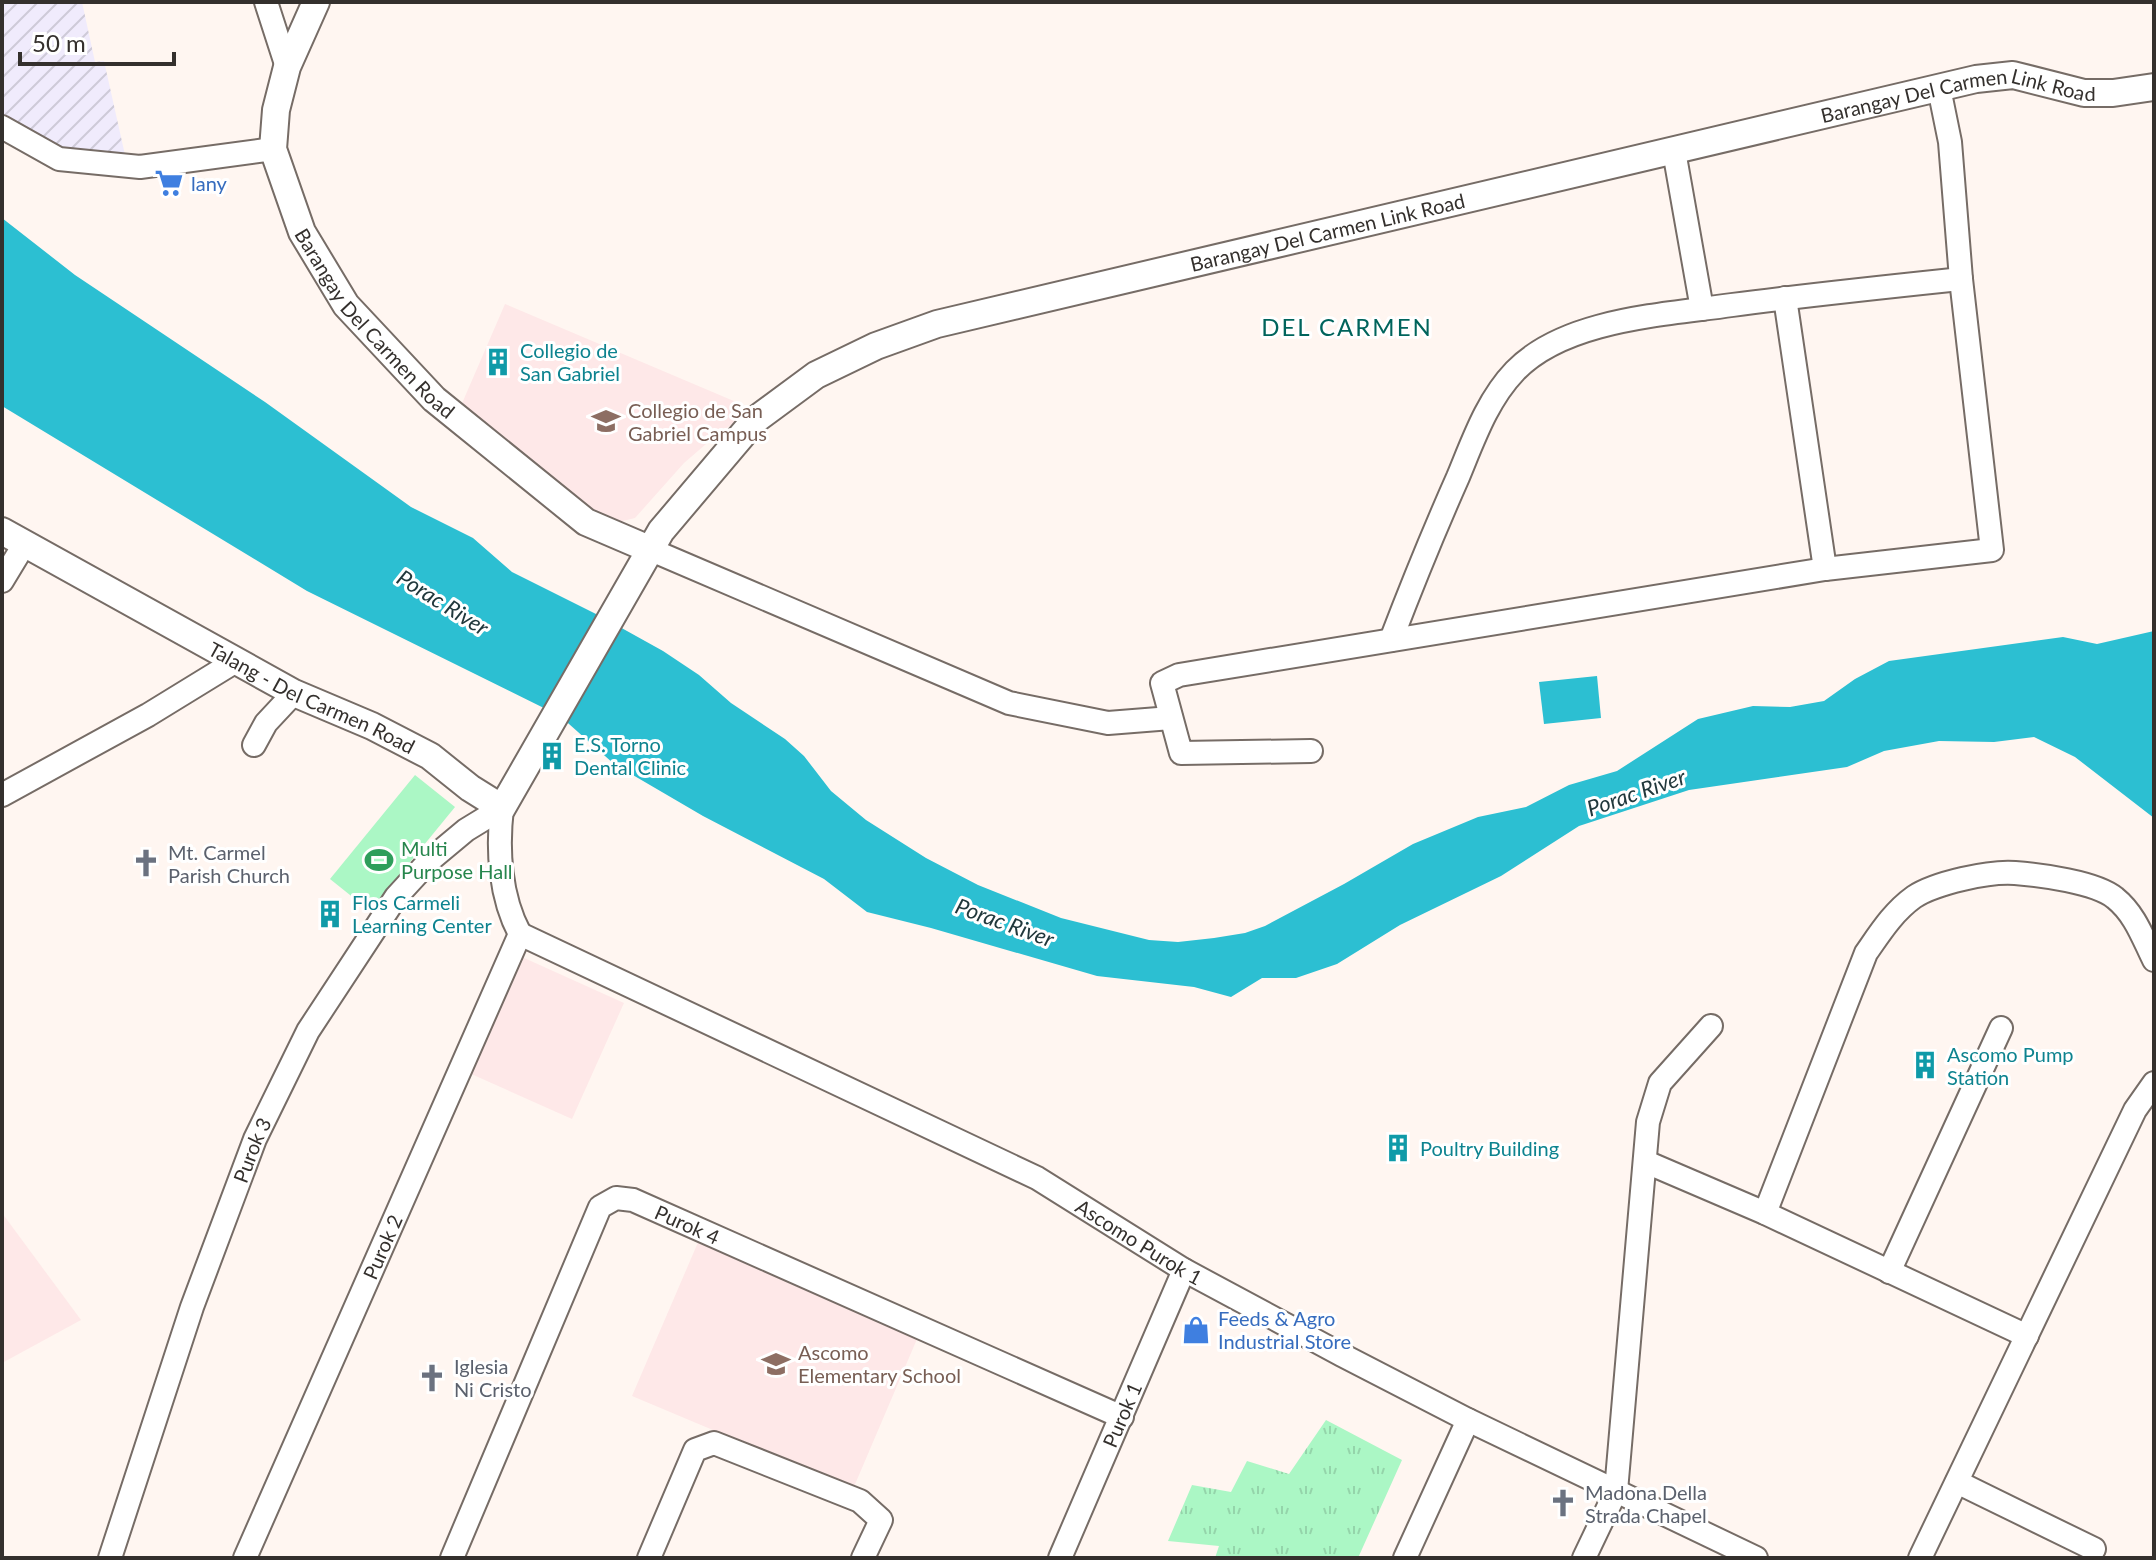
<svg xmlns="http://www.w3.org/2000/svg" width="2156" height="1560" font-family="Lato,sans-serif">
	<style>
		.industrial { fill: url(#industrial-furrows) }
		.education { fill: #fee8e8 }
		.grass { fill: url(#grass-tufts) }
		.garden { fill: #abf7c5 }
		.water { fill: #2cbfd2 }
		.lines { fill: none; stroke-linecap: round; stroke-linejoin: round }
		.minor-casing { stroke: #766c66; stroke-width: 26 }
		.tertiary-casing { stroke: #766c66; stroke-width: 30 }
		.minor { stroke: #fff; stroke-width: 22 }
		.tertiary { stroke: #fff; stroke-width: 26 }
		.labels { text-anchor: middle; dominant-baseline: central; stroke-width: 6; stroke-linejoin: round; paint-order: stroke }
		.street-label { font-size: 20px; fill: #34302d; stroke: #fff }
		.shop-label { font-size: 20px; fill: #366cbe; stroke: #fff; text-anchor: start }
		.culture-label { font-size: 20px; fill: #0d838f; stroke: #fff; text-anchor: start }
		.education-label { font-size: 20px; fill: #785e54; stroke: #fff; text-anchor: start }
		.leisure-label { font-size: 20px; fill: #27864d; stroke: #fff; text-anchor: start }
		.worship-label { font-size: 20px; fill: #5b616d; stroke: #fff; text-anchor: start }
		.water-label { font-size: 22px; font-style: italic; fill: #21383c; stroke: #fff }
		.quarter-label { font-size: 24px; letter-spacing: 2px; fill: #00645c; stroke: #fff }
	</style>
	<defs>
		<pattern id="industrial-furrows" width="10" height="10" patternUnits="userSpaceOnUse" patternTransform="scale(2)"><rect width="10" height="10" fill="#f0ebfc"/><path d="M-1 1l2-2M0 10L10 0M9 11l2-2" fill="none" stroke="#cecad8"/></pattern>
		<pattern id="grass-tufts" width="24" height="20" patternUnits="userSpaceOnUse" patternTransform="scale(2)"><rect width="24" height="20" fill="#abf7c5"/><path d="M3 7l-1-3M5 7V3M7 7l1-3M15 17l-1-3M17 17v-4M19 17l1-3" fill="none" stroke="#94d4aa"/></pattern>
	</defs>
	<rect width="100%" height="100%" fill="#fff6f1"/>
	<path class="industrial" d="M2 2H82L95 62 104 61 125 155 57 157 2 123Z"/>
	<g class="education">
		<path d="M505 304 755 410 720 432 684 463 635 518 610 524 460 408Z"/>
		<path d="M522 957 624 1003 572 1119 469 1073Z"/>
		<path d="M2 1213 81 1320 2 1363Z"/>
		<path d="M699 1240 920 1332 853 1489 632 1396Z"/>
	</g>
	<path class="grass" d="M1326 1420 1402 1460 1358 1558H1215L1219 1546 1168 1541 1192 1485 1231 1492 1247 1461 1289 1474Z"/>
	<path class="garden" d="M415 775 455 807 370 911 330 879Z"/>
	<g class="water">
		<path d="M2 218 75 275 265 402 411 507 473 538 512 572 600 616 663 651 699 675 731 703 785 739 804 756 831 791 866 820 926 858 978 885 1061 918 1149 940 1178 942 1214 938 1245 933 1265 926 1344 884 1413 844 1478 817 1526 807 1569 785 1617 771 1698 719 1753 706 1790 707 1824 701 1855 679 1889 661 2063 637 2097 644 2154 631V818L2075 757 2034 737 1994 742 1939 741 1884 751 1847 767 1689 790 1579 826 1501 876 1400 925 1337 964 1296 978H1262L1231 997 1194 987 1097 976 931 928 867 912 824 879 703 816 614 764 560 716 307 591 2 406Z"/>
		<path d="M1597 676 1601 718 1544 724 1539 682Z"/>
	</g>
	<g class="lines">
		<defs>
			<g id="minor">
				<path d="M266 2 287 67"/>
				<path d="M2 127 59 159 140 167 273 149"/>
				<path d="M1674 151 1702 309"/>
				<path d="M1785 298 1825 569"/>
				<path d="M649 549 1009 703 1108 723 1171 718"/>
				<path d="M2 581 25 543"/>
				<path d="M1391 640C1412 585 1434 531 1458 477 1473 441 1487 400 1515 371 1565 319 1664 315 1732 305 1808 295 1885 287 1961 279"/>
				<path d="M254 745 266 723 294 693"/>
				<path d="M1311 751 1181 753 1162 683 1179 675 1825 569 1992 550 1961 279 1950 142 1939 88"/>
				<path d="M2 795 148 715 236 661"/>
				<path d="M502 808C497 850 500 897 520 934"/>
				<path id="s1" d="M520 934 1037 1178 1184 1270 1342 1355 1468 1420 1756 1558"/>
				<path d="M1646 1162 1765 1213 2027 1336"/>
				<path d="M1765 1213 1866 953C1880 933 1893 912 1914 897 1935 883 1989 871 2015 873 2040 875 2096 882 2115 898 2135 914 2143 938 2154 960"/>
				<path d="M1889 1272 2001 1028"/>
				<path d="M1957 1482 2094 1549"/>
				<path id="s2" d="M110 1558 192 1307 255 1139 308 1031 396 897 430 860 466 830 502 808"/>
				<path id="s3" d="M245 1558 520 934"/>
				<path id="s4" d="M452 1558 600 1207 616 1198 633 1200 1122 1417"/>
				<path d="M649 1558 695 1450 714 1443 860 1501 881 1520 863 1558"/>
				<path id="s5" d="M1060 1558 1184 1270"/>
				<path d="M1405 1558 1468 1420"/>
				<path d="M1584 1558 1616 1491 1648 1122 1660 1083 1711 1026"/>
				<path d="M1920 1558 2135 1110 2154 1083"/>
			</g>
			<g id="tertiary">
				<path id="s6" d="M316 2 287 67 276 110 273 149 302 232 346 305 434 399 586 522 649 549"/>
				<path id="s7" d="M2 531 294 693 372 726 430 756 470 788 502 808 661 531 755 420 816 375 876 346 937 324 1976 79 2013 75 2084 93H2113L2154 87"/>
			</g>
		</defs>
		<use href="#minor" class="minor-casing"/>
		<use href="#tertiary" class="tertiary-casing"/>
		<use href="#minor" class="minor"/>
		<use href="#tertiary" class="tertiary"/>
	</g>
	<defs>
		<symbol id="supermarket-bare" viewBox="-9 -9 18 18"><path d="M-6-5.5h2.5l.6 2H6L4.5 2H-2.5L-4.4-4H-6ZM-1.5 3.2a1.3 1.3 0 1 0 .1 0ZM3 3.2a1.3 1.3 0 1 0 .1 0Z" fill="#3f7fe0" stroke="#fff" stroke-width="2.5" paint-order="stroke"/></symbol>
		<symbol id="building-bare" viewBox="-9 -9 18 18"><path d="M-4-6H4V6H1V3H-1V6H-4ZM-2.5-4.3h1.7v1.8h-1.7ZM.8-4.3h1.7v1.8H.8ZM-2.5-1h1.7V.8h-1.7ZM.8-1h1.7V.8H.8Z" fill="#0f9aa8" stroke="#fff" stroke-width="2.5" paint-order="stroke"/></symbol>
		<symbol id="university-bare" viewBox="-9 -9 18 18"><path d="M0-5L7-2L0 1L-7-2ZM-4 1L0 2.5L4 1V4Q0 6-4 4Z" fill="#8d6e63" stroke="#fff" stroke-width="2.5" paint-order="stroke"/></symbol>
		<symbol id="stadium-bare" viewBox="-9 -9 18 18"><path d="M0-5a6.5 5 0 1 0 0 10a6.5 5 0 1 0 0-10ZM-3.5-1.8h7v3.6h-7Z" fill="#2e9e5b" stroke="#fff" stroke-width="2.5" paint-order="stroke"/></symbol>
		<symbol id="church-bare" viewBox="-9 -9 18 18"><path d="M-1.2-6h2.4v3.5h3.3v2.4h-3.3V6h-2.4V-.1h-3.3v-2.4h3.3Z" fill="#6b7280" stroke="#fff" stroke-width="2.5" paint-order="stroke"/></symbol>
		<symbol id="shop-bare" viewBox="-9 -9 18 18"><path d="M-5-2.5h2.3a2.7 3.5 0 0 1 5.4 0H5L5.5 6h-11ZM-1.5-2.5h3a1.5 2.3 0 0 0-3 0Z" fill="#3f7fe0" stroke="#fff" stroke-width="2.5" paint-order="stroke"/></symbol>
		<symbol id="school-bare" viewBox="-9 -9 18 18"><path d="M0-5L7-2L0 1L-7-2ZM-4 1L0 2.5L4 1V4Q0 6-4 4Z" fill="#8d6e63" stroke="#fff" stroke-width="2.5" paint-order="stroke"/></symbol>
	</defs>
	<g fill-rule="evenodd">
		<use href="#supermarket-bare" x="149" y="163" width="40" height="40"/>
		<use href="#building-bare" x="478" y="342" width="40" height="40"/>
		<use href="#university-bare" x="586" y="401" width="40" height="40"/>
		<use href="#building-bare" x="532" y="736" width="40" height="40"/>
		<use href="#stadium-bare" x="359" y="840" width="40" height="40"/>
		<use href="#church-bare" x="126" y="843" width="40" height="40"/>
		<use href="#building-bare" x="310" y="894" width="40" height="40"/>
		<use href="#building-bare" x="1905" y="1045" width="40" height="40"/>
		<use href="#building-bare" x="1378" y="1128" width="40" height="40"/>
		<use href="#shop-bare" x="1176" y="1310" width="40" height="40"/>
		<use href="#school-bare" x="756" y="1344" width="40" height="40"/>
		<use href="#church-bare" x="412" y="1358" width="40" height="40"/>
		<use href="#church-bare" x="1543" y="1483" width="40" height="40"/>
	</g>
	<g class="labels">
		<g class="street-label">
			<text stroke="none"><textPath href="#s7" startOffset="2294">Barangay Del Carmen Link Road</textPath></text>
			<text stroke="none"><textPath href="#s7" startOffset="1646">Barangay Del Carmen Link Road</textPath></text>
			<text stroke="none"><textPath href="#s6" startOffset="360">Barangay Del Carmen Road</textPath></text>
			<text stroke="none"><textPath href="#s7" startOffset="352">Talang - Del Carmen Road</textPath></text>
			<text stroke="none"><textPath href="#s2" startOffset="432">Purok 3</textPath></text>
			<text stroke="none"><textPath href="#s4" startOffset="476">Purok 4</textPath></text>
			<text stroke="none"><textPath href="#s1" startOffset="692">Ascomo Purok 1</textPath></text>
			<text stroke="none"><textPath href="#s3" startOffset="340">Purok 2</textPath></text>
			<text stroke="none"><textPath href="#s5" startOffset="156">Purok 1</textPath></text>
		</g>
		<g class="shop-label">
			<text x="191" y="183">lany</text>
			<text x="1218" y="1318">Feeds &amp; Agro<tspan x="1218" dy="23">Industrial Store</tspan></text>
		</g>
		<g class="culture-label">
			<text x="520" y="350">Collegio de<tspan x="520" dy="23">San Gabriel</tspan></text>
			<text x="574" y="744">E.S. Torno<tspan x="574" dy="23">Dental Clinic</tspan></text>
			<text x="352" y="902">Flos Carmeli<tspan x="352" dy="23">Learning Center</tspan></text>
			<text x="1947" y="1054">Ascomo Pump<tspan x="1947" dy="23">Station</tspan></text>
			<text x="1420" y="1148">Poultry Building</text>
		</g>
		<g class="education-label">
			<text x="628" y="410">Collegio de San<tspan x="628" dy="23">Gabriel Campus</tspan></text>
			<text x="798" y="1352">Ascomo<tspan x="798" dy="23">Elementary School</tspan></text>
		</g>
		<g class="leisure-label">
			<text x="401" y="848">Multi<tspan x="401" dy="23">Purpose Hall</tspan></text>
		</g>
		<g class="worship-label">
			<text x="168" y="852">Mt. Carmel<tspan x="168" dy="23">Parish Church</tspan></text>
			<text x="454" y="1366">Iglesia<tspan x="454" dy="23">Ni Cristo</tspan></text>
			<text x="1585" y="1492">Madona Della<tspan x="1585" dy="23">Strada Chapel</tspan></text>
		</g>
		<g class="water-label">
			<text transform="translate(443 602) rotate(32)">Porac River</text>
			<text transform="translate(1636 792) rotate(-19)">Porac River</text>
			<text transform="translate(1005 922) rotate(20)">Porac River</text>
		</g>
		<g class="quarter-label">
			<text x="1347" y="326">DEL CARMEN</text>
		</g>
	</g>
	<rect width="2156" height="1560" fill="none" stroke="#34302d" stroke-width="8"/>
	<path d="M20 52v12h154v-12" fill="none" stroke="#34302d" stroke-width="4"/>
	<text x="32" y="52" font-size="24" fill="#34302d" stroke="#ffffff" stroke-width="6" paint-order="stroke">50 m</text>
</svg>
